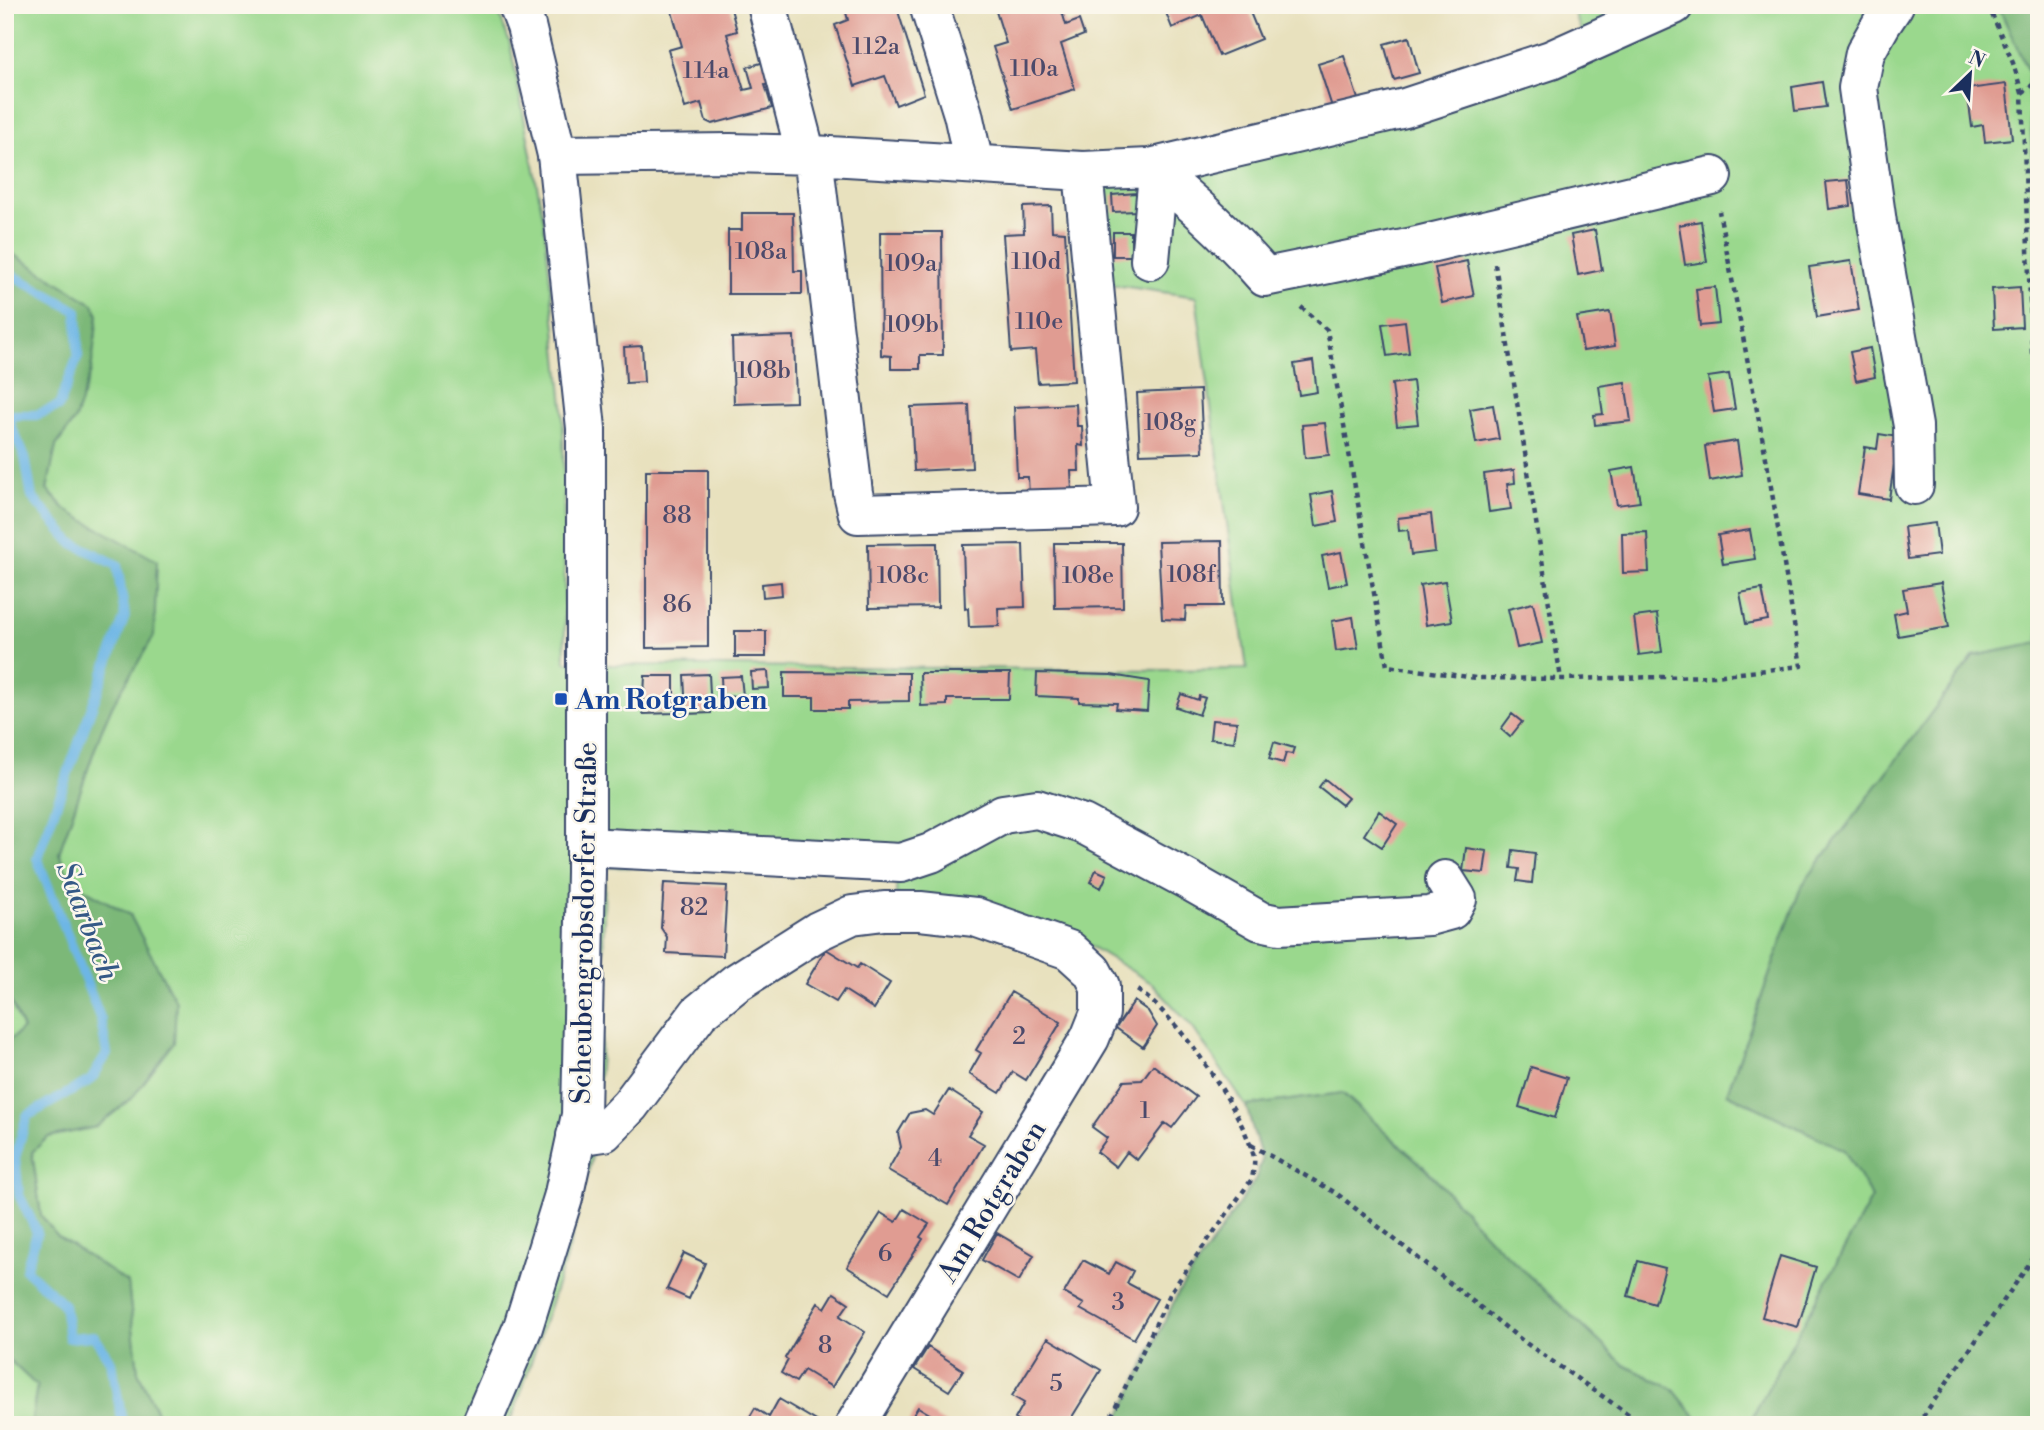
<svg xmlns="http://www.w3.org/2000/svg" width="2044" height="1430" font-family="'Libre Bodoni',serif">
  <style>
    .green { fill: #9ad88d; stroke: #5a8476; stroke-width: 2 }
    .forest { fill: #7bb878; stroke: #4b746b; stroke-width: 2 }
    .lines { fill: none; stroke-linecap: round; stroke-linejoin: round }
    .stream { stroke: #6db6e5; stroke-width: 10 }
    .building { fill: #e09c92 }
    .minor-casing { stroke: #3a4a6c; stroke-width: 42 }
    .major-casing { stroke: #3a4a6c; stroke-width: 42 }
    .path { stroke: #3a4a6c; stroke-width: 4.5; stroke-dasharray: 5 5; stroke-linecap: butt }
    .minor { stroke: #fff; stroke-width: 38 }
    .major { stroke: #fff; stroke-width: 38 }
    .transit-dot { fill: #1a4fb4; stroke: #fbf7ec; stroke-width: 2.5 }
    .labels { text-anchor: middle; stroke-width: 5; stroke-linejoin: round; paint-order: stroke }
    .number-label { font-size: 24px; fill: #4c4a6b }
    .transit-label { font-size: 28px; font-weight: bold; fill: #164399; stroke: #fbf7ec; text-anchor: start }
    .street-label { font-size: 28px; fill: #1b2f5e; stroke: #fbf7ec }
    .water-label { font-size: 30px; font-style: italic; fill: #345886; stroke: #fbf7ec }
  </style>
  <rect width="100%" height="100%" fill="#fbf7ec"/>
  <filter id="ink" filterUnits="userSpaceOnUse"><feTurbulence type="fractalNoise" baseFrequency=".0143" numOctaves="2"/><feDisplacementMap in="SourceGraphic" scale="14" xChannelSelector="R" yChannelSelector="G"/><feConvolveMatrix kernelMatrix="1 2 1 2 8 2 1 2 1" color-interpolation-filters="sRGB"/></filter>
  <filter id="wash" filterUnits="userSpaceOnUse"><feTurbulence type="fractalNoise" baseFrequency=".00686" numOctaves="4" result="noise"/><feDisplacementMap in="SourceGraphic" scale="28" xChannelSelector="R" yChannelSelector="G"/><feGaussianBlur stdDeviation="1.57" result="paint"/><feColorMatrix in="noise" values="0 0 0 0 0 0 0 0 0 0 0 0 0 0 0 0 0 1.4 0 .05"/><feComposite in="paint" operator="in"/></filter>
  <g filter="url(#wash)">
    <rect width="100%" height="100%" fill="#e8e1be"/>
    <!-- green -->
    <path class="green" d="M5,5H496L510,44L544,222L563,405L565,662L612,665L1164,670L1247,669L1196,297L1108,284L1096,183L1584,37L1571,5H1998L2028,72L2039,278V643L1974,656L1801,887L1727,1093L1844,1150L1872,1198L1748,1425H1702L1673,1389L1624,1365L1493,1242L1426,1169L1343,1093L1246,1106L1193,1028L1153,984L1062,929L896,895L897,870L605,867L601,1056L591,1161L569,1249L514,1413L508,1425H163L138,1372L128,1284L56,1235L41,1215L32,1152L48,1137L96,1127L132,1098L131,915L70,881L59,853L101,731L112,706L104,533L66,510L47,489L56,446L75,419L91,371L98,314L33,266L5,249Z
      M5,989L23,1029L5,1044Z
      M5,1356L37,1386L31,1425H5Z"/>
    <!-- forest -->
    <path class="forest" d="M1998,5H2039V278L2028,72Z
      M5,249L93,304L98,314L91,371L75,419L56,446L47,490L66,510L157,561L154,636L112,706L101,731L59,853L70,881L130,915L176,1002L174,1043L132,1098L96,1127L48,1137L32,1152L41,1215L56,1235L128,1283L138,1372L163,1425H31L37,1386L5,1356V1044L23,1029L5,989V641L10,612L5,615Z
      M2039,643V1425H1748L1872,1198L1844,1150L1727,1093L1801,887L1974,656Z
      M1342,1093L1426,1169L1493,1242L1624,1365L1673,1389L1702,1425H1116L1178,1293L1255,1180L1262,1160L1246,1106Z"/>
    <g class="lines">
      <!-- stream -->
      <path class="stream" d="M5,271L77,311L78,356L59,406L36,415H13L10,424L25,457L32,497L71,542L117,565L125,616L37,858L101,1020L107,1054L91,1080L27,1116L15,1158L19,1195L37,1232L26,1270L64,1305L69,1338L94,1336L111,1362L123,1425"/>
    </g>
    <g id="blocks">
      <!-- building -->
      <path class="building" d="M670,5H730L737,31L727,34L744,90L753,88L747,67L768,61L775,83L765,85L772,108L712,124L706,121L701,103L685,108L668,50L682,46Z
        M844,5H896L924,94L896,105L885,76L855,86L835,25L848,20Z
        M994,5H1060L1066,25L1079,20L1084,35L1061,44L1075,89L1013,109L993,47L1006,43Z
        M1163,5H1247L1261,39L1219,56L1202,15L1172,28Z
        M1409,37L1419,73L1394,80L1384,44Z
        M1344,56L1358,99L1332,107L1318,64Z
        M1822,82L1826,107L1795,111L1792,87Z
        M2006,84L2012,139L1985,142L1983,125L1972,127L1967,89Z
        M1848,180L1851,206L1829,209L1826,182Z
        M1136,193L1137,211L1113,212L1112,195Z
        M1051,206L1052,231L1065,232L1074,381L1038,383L1035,350L1011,352L1003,234L1024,233L1023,207Z
        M742,213H793L794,271H802V294H728V230H742Z
        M1701,221L1707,262L1685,265L1679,225Z
        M1595,230L1602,270L1578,275L1571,235Z
        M880,232H942L943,355H920V369H891V356L881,355Z
        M1113,232H1131V256H1113Z
        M1467,261L1474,296L1442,303L1435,268Z
        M1851,261L1859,310L1817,317L1809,267Z
        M1715,287L1719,324L1700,326L1696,289Z
        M2020,287L2022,327L1994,329L1992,289Z
        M1610,312L1615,346L1583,351L1577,317Z
        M1405,321L1409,353L1387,356L1382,324Z
        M794,336L796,402L734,404L732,338Z
        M642,346L644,382L626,383L624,347Z
        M1870,348L1875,377L1856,381L1850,352Z
        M1313,361L1317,392L1299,395L1294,364Z
        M1729,374L1735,409L1714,412L1708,377Z
        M1413,381L1418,424L1397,426L1392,384Z
        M1625,382L1631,421L1595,425L1594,415L1603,414L1599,386Z
        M1200,390L1203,452L1140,454L1137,393Z
        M1076,404L1077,426H1082L1083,446L1078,445L1079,471H1071L1072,492L1029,494L1028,477H1017L1014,407Z
        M969,405L972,468L914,471L911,407Z
        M1493,405L1499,439L1476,443L1470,409Z
        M1325,423L1329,455L1305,458L1302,425Z
        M1879,434L1898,437L1889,499L1858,494L1865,447L1877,449Z
        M1737,441L1742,475L1710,481L1705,446Z
        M1634,467L1640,502L1617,505L1611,471Z
        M646,470H708V647L646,648Z
        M1514,470L1515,483L1507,484L1511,509L1489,512L1484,474Z
        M1332,491L1337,522L1316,526L1311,495Z
        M1431,514L1435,552L1411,555L1408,530L1399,531L1398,518Z
        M1935,523L1939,555L1908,559L1904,527Z
        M1750,530L1755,559L1723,564L1718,535Z
        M1647,532L1649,572L1623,573L1622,533Z
        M1222,541L1223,606H1186L1185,620L1162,619L1158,542Z
        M937,543L938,607L869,608L868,544Z
        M1054,543H1122L1123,607L1055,608Z
        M1023,544L1025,607L998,608L999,626L969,627L968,608L965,609L963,545Z
        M1341,552L1347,583L1328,587L1322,556Z
        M1445,581L1452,621L1426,625L1420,585Z
        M781,582L782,595L763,597L762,584Z
        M1941,583L1949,627L1898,636L1894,614L1907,611L1903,589Z
        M1762,589L1768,620L1746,624L1740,593Z
        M1533,603L1542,643L1517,648L1508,609Z
        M1657,614L1662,652L1639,655L1634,617Z
        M1353,617L1358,648L1336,651L1332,621Z
        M735,631H766V657H735Z
        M768,671L769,688L752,689L751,672Z
        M784,672L909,673V701L848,702V709H814V697H784Z
        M920,673H1010L1009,699H947V705L921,706Z
        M1037,673L1111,675L1149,681L1147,711L1116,709L1117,703L1079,702V698L1036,696Z
        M709,674L711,713L686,714L684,675Z
        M645,676H674V713L643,714Z
        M741,676L743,696L722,697L721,677Z
        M1181,694L1198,700L1199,696L1205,698L1199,715L1176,707Z
        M1512,714L1522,722L1510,737L1501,729Z
        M1212,720L1237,722L1234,742L1210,739Z
        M1274,742L1294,748L1292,754L1286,753L1283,763L1269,759Z
        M1325,779L1348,798L1342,805L1319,787Z
        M1379,811L1397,824L1382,847L1364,835Z
        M1466,848L1487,851L1484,873L1463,871Z
        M1513,850L1535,853L1532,883L1517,881L1519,869L1511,868Z
        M1096,870L1107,875L1101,888L1090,882Z
        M664,883L727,886L723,956L666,953L667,937L661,928Z
        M826,949L857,968L860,964L890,983L874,1009L844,990L836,1002L805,984Z
        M1011,992L1061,1022L1026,1080L1013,1072L1000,1093L969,1074L981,1053L976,1050Z
        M1134,1001L1148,1011L1157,1026L1143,1047L1116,1028Z
        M1153,1065L1196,1097L1172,1128L1165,1123L1137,1160L1127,1152L1116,1167L1097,1152L1107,1138L1092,1127L1124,1081L1142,1080Z
        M1531,1067L1567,1078L1555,1118L1519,1107Z
        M949,1090L983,1112L968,1135L984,1144L948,1205L888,1170L901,1147L898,1133L910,1113L925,1110L933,1115Z
        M904,1209L929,1224L920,1237L923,1239L889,1293L847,1267L881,1213L896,1222Z
        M997,1233L1034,1255L1019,1281L982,1260Z
        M684,1253L705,1263L689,1299L667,1289Z
        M1780,1256L1816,1267L1798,1327L1762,1317Z
        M1083,1260L1109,1274L1116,1262L1133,1271L1127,1283L1157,1299L1134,1339L1080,1309L1084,1304L1064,1293Z
        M1638,1261L1665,1268L1655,1304L1628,1296Z
        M834,1293L849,1303L840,1316L865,1332L832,1387L804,1370L796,1382L781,1373L788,1360L785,1358L818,1303L825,1308Z
        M1048,1338L1101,1370L1067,1425H1025L1015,1419L1024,1403L1012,1396Z
        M928,1347L963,1370L949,1391L914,1369Z
        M779,1399L818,1422L817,1425H745L755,1408L769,1417Z
        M918,1407L948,1425H907Z"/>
    </g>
  </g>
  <g filter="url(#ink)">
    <use href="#blocks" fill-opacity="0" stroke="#3a4a6c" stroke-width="2"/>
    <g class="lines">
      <!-- minor casing -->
      <g class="minor-casing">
        <path id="minor" d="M767,5L806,155
          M929,5L963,114L974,164
          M1894,5L1882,23L1865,53L1858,88L1877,223L1913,426L1914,485
          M557,155L730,153L813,155L1083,171L1150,168L1405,108L1551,60L1674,5
          M813,155L853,493L858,514L1115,507L1083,171
          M1150,168C1193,202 1229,235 1265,277L1413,247L1712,176
          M1150,260L1158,174
          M586,847L901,863L931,853L1003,814L1037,809L1083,824L1188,880L1260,921L1279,925L1429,916L1451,910L1457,899L1445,880
          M576,1136L604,1132L630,1105L699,1013L736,983L818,931L852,915L884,911H920L975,917L1069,950L1092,971L1100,986V1013L1090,1038L855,1425"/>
      </g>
      <!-- major casing -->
      <g class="major-casing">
        <path id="major" d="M481,1425L523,1327L563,1198L581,1115L586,872V428L557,155L526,26L518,5"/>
      </g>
      <!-- path -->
      <path class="path" d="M1988,5L2013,63L2022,93L2032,353L2039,366
        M2022,93L2039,80
        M1495,264L1561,679
        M1301,307L1327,330L1387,666L1476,678L1561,679L1715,676L1801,666L1767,463L1719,211
        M1251,1145L1336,1193L1523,1341L1644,1425
        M1107,1425L1172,1290L1252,1179C1253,1172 1255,1164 1254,1157C1243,1112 1176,1012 1135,989
        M1917,1425L2039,1250"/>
      <!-- minor -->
      <use href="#minor" class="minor"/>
      <!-- major -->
      <use href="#major" class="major"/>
    </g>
  </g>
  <!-- markers -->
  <rect class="transit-dot" x="554" y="692" width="14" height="14" rx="3.5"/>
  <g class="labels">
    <!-- number labels -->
    <g class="number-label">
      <text x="876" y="54">112a</text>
      <text x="1034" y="76">110a</text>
      <text x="706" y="78">114a</text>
      <text x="761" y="259">108a</text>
      <text x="1036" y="269">110d</text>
      <text x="911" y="271">109a</text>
      <text x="1039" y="329">110e</text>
      <text x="912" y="332">109b</text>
      <text x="764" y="378">108b</text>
      <text x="1170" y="430">108g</text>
      <text x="677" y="523">88</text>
      <text x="1191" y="582">108f</text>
      <text x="903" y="583">108c</text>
      <text x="1088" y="583">108e</text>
      <text x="677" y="612">86</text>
      <text x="694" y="915">82</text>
      <text x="1019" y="1044">2</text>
      <text x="1145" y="1118">1</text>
      <text x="935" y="1166">4</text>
      <text x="885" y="1261">6</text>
      <text x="1118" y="1310">3</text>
      <text x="825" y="1353">8</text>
      <text x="1056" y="1391">5</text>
    </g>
    <!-- transit labels -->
    <g class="transit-label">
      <text x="575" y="709">Am Rotgraben</text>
    </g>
    <!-- street labels -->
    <g class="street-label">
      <text transform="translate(583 923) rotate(-89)" y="10">Scheubengrobsdorfer Straße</text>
      <text transform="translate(991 1201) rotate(-59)" y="10">Am Rotgraben</text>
    </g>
    <!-- water labels -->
    <g class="water-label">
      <text transform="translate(88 921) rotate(69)" y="10">Saarbach</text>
    </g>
  </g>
  <!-- margin -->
  <rect width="2044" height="1430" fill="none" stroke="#fbf7ec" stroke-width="28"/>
  <!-- north arrow -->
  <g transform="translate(1970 74) rotate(25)" stroke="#fbf7ec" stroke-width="5" paint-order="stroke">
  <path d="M0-5L12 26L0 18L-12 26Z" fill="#1b2f5e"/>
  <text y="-10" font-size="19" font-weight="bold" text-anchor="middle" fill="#1b2f5e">N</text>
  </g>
</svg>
